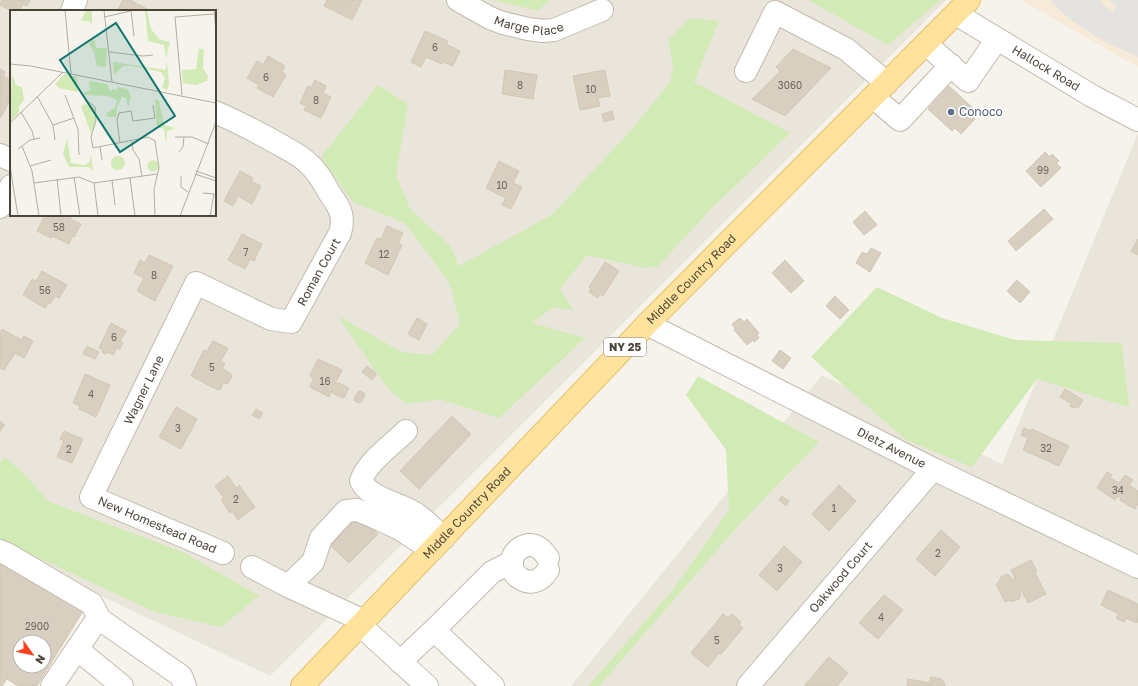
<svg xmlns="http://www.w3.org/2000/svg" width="1138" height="686" font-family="'Golos Text',sans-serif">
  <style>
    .residential { fill: #eae5da; fill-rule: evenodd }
    .commercial { fill: #f7ead8 }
    .green { fill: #d2eab5 }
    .parking { fill: #e5e3e0 }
    .building { fill: #d8cfc1; stroke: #d3c7b4; fill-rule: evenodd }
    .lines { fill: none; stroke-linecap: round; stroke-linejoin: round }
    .minor-casing { stroke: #c2bbae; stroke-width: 24 }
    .major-casing { stroke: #e6c16a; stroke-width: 24 }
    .minor { stroke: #fff; stroke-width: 22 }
    .major { stroke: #ffe39c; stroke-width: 22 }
    .service-dot { fill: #5c6f8a; stroke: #fff; stroke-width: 1.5 }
    .labels { text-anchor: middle; stroke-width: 3.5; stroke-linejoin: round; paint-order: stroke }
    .number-label { font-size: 10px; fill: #6e675b }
    .shield { fill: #fff; stroke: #817c74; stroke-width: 1 }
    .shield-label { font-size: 11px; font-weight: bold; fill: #4b4439 }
    .street-label { font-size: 12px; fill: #4b4439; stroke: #fff }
    .service-label { font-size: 12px; fill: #4e5e75; stroke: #fff; text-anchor: start }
    .inset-road { fill: none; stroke: #b2ada4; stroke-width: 1 }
    .view { fill: #0f766e; fill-opacity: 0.15; stroke: #0f766e; stroke-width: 2 }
    .inset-edge { fill: none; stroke: #4b4439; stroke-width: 2 }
  </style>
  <rect width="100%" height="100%" fill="#f6f3ec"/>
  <!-- residential -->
  <path class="residential" d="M0,0H946L270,676L0,548ZM11,11H215V215H11Z
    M1138,133V686H571L822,375L1002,464Z"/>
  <!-- commercial -->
  <path class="commercial" d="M1021,0H1138V67Z"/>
  <!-- green -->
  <path class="green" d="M494,0H549L538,11Z
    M808,0H940L888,45Z
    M691,18L719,21L694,82L790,133L713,207L658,266L646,268L587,255L560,289L573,310L553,307L532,323L585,338L499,418L439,399L407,404L388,389L338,316L402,352L432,355L460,324L449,282L405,223L353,202L321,157L378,85L408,104L396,175L410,209L450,246L459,266L553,214L634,127L670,82L673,66L668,39Z
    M877,287L942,318L1015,340L1122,343L1129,407L1037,379L972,467L906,440L811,357Z
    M698,376L819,442L737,527L599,686H588L672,591L729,510L726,450L686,395Z
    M5,457L21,471L50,502L185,553L259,596L221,627L155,612L0,540V462Z"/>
  <!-- parking -->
  <path class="parking" d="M1053,0H1101L1102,3L1113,12L1117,6L1109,0H1138V57L1103,41L1071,20L1051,2Z"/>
  <!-- building -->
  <path class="building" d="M2,0H30L27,6L23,4L19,11H12L0,5Z
    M123,0H130L151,11H117Z
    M327,0H362L352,20L324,6Z
    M425,31L448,41L446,44L460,51L453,66L443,62L442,64L426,57L421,67L411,62Z
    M793,49L831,68L785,116L752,99L780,71L776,67Z
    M268,56L285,66L282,72L286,75L273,97L257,88L259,85L247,78L257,61L263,65Z
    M0,69L5,72L3,76L11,80V89L9,93L11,94V98L1,117H0Z
    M505,70L537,75L533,99L502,94Z
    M605,70L610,96L598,98L600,106L580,110L573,76Z
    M315,80L326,86L323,93L331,97L321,118L304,110L306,106L300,103L308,86L311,87Z
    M949,86L974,109L969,114L975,119L961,134L955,128L952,131L928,109Z
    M612,111L614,119L604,122L602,114Z
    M1045,152L1050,157L1052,154L1059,161L1056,163L1061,168L1041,187L1026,171Z
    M499,161L519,171L513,183L522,187L511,209L502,205L506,198L486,188Z
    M240,171L253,178L251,181L261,186L252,204L238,196L233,206L224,201Z
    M1044,209L1053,219L1016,251L1008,241Z
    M865,211L877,225L864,235L853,222Z
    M45,215H71L70,219L81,224L74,237L72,236L69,244L52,236L51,238L37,231Z
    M387,226L403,233L398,243L402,245L388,275L365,263L377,238L381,239Z
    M242,234L262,244L254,261L250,259L245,269L228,260Z
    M1138,239V255L1131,251Z
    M871,248L881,253L870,272L856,263L862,252L867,254Z
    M149,255L173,266L155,301L137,291L144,278L134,273L140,260L145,263Z
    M785,260L804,281L791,293L772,273Z
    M605,262L619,271L603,296L600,294L598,298L589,292L591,288L589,287Z
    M42,271L67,285L59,298L55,296L50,304L48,303L45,308L23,295L32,279L36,281Z
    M1017,280L1030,292L1020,303L1007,291Z
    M835,296L849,310L840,319L826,306Z
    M417,318L427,324L419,340L408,334Z
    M740,318L744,322L747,319L759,333L757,335L759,338L754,342L753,340L747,345L734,330L735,328L732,324Z
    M111,323L126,331L120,342L123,343L120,349L117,348L113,355L107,352L106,354L102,352L103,350L99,348Z
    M2,329L22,340L24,336L33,341L24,358L15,353L4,370L0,368V332Z
    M213,341L228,348L221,361L225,363L222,369L230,373L232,376L229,382L226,384L223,382L221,389L218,390L191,376L204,350L207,351Z
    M87,346L99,352L95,359L83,354Z
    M780,350L791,358L783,369L772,361Z
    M318,359L342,370L335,384L339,383L349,388L344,398L334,394L332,391L329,397L310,387L314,378L310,376Z
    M367,366L377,374L372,380L362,372Z
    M85,374L110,385L96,417L79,409L80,406L73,403Z
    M1065,389L1083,400L1078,408L1075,406L1074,408L1070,406L1072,404L1060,397Z
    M360,391L364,393L365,395L361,402L358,403L355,401L354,398L358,392Z
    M176,407L197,419L181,449L159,437Z
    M256,409L263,413L259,419L252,415Z
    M452,416L471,434L419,489L400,471Z
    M0,421L5,425L0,431Z
    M1024,428L1031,431L1032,429L1069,446L1059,466L1023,450L1028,438L1021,435Z
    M64,431L83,439L72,463L57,457L64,441L60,439Z
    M1107,472L1112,475L1110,478L1119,483L1125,475L1133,480L1129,485L1138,491V503L1135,509L1120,500L1121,498L1118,496L1115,500L1097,488Z
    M228,476L236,488L239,485L255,507L238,520L232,511L230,513L221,500L224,498L215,486Z
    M839,485L856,501L829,531L812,514Z
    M782,496L789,501L786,506L779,500Z
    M359,515L378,534L349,563L330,545Z
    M941,530L960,547L935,576L916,559Z
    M784,546L802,562L777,591L759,575Z
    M0,559L83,611L37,686H18L7,679L2,686H0ZM20,642H44V666H20Z
    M1031,560L1037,572L1035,573L1046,594L1028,603L1021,590L1019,591L1021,595L1019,599L1012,602L1009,600L1005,602L996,584L999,582L1001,577L1007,574L1010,576L1012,580L1015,578L1011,570Z
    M1108,590L1138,604V620L1137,623L1126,618L1124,622L1116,618L1119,614L1101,605Z
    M884,595L903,610L878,639L859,623Z
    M723,614L728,618L732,614L741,622L739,625L743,628L721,654L719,653L708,667L691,653Z
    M829,657L848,673L837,686H804Z
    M931,677L942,679V681L944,682L945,686H907L908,679L929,683Z"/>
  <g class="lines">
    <!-- minor casing -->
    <g class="minor-casing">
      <g id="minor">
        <path id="s1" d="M458,0L490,18L503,23L528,29L543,31L554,30L602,10"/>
        <path d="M72,11L76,0"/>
        <path id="s2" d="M956,14L1092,96L1138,120"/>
        <path d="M926,44L968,81L997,39"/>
        <path d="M746,71L775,12L846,49L887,83"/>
        <path d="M873,97L900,120L951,65"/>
        <path id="s3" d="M215,112C236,121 255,131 275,142C287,149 299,154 309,164C318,172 324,183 330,194C340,208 345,216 340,233L291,322L271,319L196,283L91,497L223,553"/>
        <path d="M0,155L11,160"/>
        <path d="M0,207L11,186"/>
        <path id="s4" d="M647,324L933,469L1138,567"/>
        <path d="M406,431C393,444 366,463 361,481C370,499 397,502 413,512C424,518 434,530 444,538"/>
        <path d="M0,551L7,554L92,604L99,618"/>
        <path d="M252,567L288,586L364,621"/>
        <path d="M548,570C533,596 501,573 515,553C518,549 523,546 528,545C538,544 543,551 548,558"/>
        <path d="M288,586L313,562L321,538L346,511L357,510L370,515L400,529L432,550"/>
        <path d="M360,625L427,686"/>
        <path d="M77,649L122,686"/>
        <path d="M400,662L434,630"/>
        <path d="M52,686L98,618L181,676L185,686"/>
        <path d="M493,686L434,630L492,572L512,562"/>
        <path id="s5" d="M748,686L933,469"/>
      </g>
    </g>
    <!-- major casing -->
    <g class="major-casing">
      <g id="major">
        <path id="s6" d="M302,686L647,324L969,0"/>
      </g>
    </g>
    <!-- minor -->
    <use href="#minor" class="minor"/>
    <!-- major -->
    <use href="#major" class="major"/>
  </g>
  <!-- markers -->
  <circle class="service-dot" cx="951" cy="112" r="4"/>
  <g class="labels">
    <!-- number labels -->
    <g class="number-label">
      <text x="435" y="51">6</text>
      <text x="266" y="81">6</text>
      <text x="520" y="89">8</text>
      <text x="790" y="89">3060</text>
      <text x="591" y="93">10</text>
      <text x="316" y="104">8</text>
      <text x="1043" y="174">99</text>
      <text x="502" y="189">10</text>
      <text x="59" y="231">58</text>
      <text x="246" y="256">7</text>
      <text x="384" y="258">12</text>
      <text x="154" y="279">8</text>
      <text x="45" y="294">56</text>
      <text x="114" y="341">6</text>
      <text x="212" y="371">5</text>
      <text x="325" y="385">16</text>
      <text x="91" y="398">4</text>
      <text x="178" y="432">3</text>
      <text x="1046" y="452">32</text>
      <text x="69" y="453">2</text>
      <text x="1118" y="494">34</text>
      <text x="236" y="503">2</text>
      <text x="834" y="512">1</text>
      <text x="938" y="557">2</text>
      <text x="780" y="572">3</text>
      <text x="881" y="621">4</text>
      <text x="37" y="630">2900</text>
      <text x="717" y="644">5</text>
    </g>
    <!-- shield labels -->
    <rect class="shield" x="604" y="338" width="42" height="18" rx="3"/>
    <g class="shield-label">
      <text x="625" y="351">NY 25</text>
    </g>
    <!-- street labels -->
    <g class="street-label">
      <text dy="4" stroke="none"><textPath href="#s1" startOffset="77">Marge Place</textPath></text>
      <text dy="4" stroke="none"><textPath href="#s2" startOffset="105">Hallock Road</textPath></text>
      <text transform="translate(319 272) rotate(-61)" y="4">Roman Court</text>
      <text dy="4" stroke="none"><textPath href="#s6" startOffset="563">Middle Country Road</textPath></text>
      <text transform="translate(144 390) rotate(-64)" y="4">Wagner Lane</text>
      <text dy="4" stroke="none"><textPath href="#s4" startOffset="274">Dietz Avenue</textPath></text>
      <text dy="4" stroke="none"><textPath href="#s6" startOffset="239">Middle Country Road</textPath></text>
      <text dy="4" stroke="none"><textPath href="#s3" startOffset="702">New Homestead Road</textPath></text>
      <text dy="4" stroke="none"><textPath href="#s5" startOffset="143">Oakwood Court</textPath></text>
    </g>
    <!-- service labels -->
    <g class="service-label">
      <text x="959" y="116">Conoco</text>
    </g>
  </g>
  <!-- overview -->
  <g transform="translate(10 10)">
    <rect width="206" height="206" fill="#f6f3ec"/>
    <path d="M76,0H82V16L79,11H71ZM135,0H137L141,19L149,29L160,32L156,49L154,35L138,31ZM84,29L86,38H97L96,57L87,56L84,42L79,33ZM189,38L194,40L193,58L198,66L197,71L186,75L173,73L172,60L186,59ZM103,52L155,60L157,52L159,74L157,80L152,78L155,68L151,62L122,56H113L104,65ZM2,64L6,75L12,77L14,90L9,96V102L0,112ZM55,64L67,67L68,82L49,78L45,74ZM79,71L97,74L100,81L105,79L108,81L107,77L118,79L121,87L118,98L116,88L112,87L107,97L106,107H97V103L105,98L107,90L98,86L75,85L74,82L80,81ZM145,89L149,91L154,115L166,118L157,121L156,134L154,119L147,117ZM75,94L83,97L85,105L86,112L81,123L71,96ZM57,128L61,153L74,155L79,153L81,145L83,161L78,157H59L53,144ZM101 153a7 7 0 1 1 14 0a7 7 0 1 1-14 0ZM137.5 156a5.5 5.5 0 1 1 11 0a5.5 5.5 0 1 1-11 0Z" fill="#d2eab5"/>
    <path class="inset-road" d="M55,0L61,64M94,0L102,72M121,0L124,26M204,0L206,22M94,7L121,1M99,42L133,46L143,45M0,54L21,56L206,93M55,85L68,119L69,145M172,85L165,7L204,4M27,86L43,115L45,130M79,92L85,97L86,110L81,127L83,138L138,127L145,131L149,158L144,179L145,205M11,102L22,121L24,129M0,113L53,62M43,115L64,108M165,127H182L199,134M122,131L123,140L129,149L132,166M110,133L107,110L109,103L121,101L123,111L145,108L143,95M12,136L22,161L29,206M90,137L92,150M8,139L20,130L30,128M169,142L173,137L174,127M0,156L8,206M20,156L41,150M186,161L206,168M185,164L206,171M171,166V177L178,182M64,167L70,206M120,168L125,206M47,169L51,206M102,170L105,195M24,173L69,167L84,173L147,164M84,173L88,206M193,183L204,184L200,206M170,206L206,112"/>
    <path class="view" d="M106,13L165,106L110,142L50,50Z"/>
    <rect width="206" height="206" class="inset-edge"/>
  </g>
  <!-- north arrow -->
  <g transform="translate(32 654) rotate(123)"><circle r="19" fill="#ffffff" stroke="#b7b4b0"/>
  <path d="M0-3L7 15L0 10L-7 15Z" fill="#fc3f1d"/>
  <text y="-6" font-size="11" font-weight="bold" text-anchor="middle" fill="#4b4439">N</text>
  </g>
</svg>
